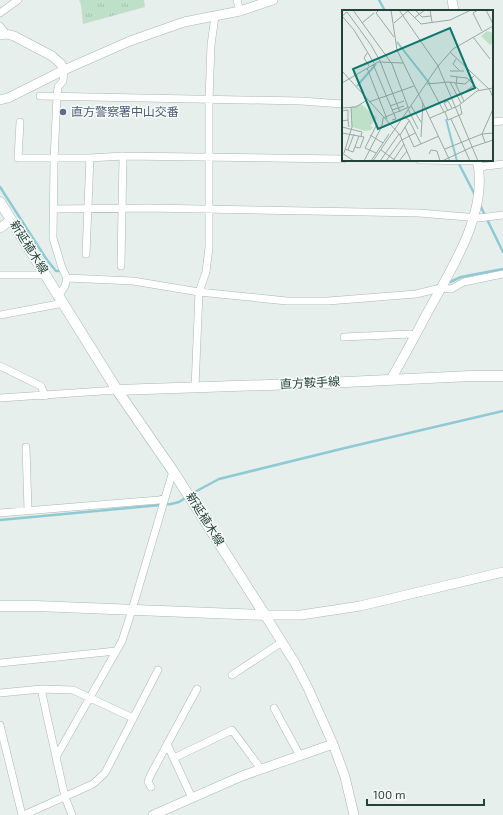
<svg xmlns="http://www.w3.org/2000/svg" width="503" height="815" font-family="'Exo 2','Noto Sans JP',sans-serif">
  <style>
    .grass { fill: url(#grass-tufts) }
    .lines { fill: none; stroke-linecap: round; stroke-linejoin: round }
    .stream { stroke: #8ec9d4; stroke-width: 2.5 }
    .minor-casing { stroke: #a8b8b2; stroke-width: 8 }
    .tertiary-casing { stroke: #a8b8b2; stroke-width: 10 }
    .secondary-casing { stroke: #a4bbb3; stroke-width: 11 }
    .minor { stroke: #fff; stroke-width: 7 }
    .tertiary { stroke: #fff; stroke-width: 9 }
    .secondary { stroke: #fff; stroke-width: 10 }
    .service-dot { fill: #5c6f8a; stroke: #f7fbf9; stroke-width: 1.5 }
    .labels { text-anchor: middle; stroke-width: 3; stroke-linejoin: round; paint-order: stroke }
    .service-label { font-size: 12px; fill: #4e5e75; stroke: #f7fbf9; text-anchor: start }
    .street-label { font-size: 12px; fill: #24423a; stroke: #f7fbf9 }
    .inset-river { fill: none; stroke: #8ec9d4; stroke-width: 2 }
    .inset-road { fill: none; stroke: #98aaa4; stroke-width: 1 }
    .view { fill: #0f766e; fill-opacity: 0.15; stroke: #0f766e; stroke-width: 2 }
    .inset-edge { fill: none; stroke: #24423a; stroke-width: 2 }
  </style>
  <defs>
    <pattern id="grass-tufts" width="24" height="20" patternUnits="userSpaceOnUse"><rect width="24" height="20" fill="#bfe0c8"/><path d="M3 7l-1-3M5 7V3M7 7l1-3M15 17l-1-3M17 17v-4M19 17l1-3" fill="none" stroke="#a4c1ad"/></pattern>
  </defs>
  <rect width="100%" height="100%" fill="#e6efeb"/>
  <!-- grass -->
  <path class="grass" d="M79,0H144L145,7L83,24L81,5Z"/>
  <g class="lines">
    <!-- stream -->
    <path class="stream" d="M379,0L385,11
      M458,162L475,195
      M0,187L47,260L56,271H59
      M480,205L503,252
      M450,282L461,277L503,269
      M191,494L219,479L345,448L503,411
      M0,520L171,504L179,502L187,497"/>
    <!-- minor casing -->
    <g class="minor-casing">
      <path id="minor" d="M237,0L240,11
        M0,13L18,0
        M0,26L6,34
        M40,96L301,101L343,104
        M20,122L18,158H90L123,156L343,159
        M492,122L503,121
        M420,160L477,161
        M479,167L503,164
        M53,209L147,208L419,213L479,218L503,215
        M86,254L90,158
        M121,266L123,156
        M0,275H46
        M67,278L133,281L199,292L287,301H328L416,294L441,288L451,289L464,282L503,274
        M59,295L65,286L67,278L62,268L53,238L54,160L57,96L58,87L63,81L64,70
        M0,315L64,303
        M344,337L410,334L415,336
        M0,366L41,386L45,396
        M195,388L199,292L206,272L209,247V100L211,45L215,16
        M0,398L117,390
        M26,447L28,510
        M0,513L159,500L165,498
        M0,663L116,651
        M232,675L282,642
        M41,689L56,757
        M0,693L41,689L73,690L133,718
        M274,708L300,756
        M0,725L22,815
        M167,744L192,798
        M174,758L232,730L261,769
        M151,787L148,782L150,776L197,689
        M24,815L93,784L105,773L158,670
        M72,815L65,797L56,757L122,641L132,610L173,471"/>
    </g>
    <!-- tertiary casing -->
    <g class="tertiary-casing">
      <path id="tertiary" d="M452,0L454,11
        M0,35L6,34L14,36L52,56L61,64L64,70
        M0,100L8,98L64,70L130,41L184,22L240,11L273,0
        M0,228L11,220
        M391,379C405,355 418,330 431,306C454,265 489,209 477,160
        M265,615H301L360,606L503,572
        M265,615L295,663L308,688L333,744L345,777L354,815
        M153,815L242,776L333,744"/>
    </g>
    <!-- secondary casing -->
    <g class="secondary-casing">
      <path id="secondary" d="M0,202L117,390L173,471L265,615
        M117,390L326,383L470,376H503
        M0,606H36L265,615"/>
    </g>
    <!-- minor -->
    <use href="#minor" class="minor"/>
    <!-- tertiary -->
    <use href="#tertiary" class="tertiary"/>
    <!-- secondary -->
    <use href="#secondary" class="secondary"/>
  </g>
  <!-- markers -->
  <circle class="service-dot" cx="63" cy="112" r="4"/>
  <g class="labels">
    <!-- service labels -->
    <g class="service-label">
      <text x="71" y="116">直方警察署中山交番</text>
    </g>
    <!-- street labels -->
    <g class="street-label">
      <text transform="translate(29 247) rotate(58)" y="4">新延植木線</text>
      <text transform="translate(310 383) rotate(-3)" y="4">直方鞍手線</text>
      <text transform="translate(205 519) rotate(58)" y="4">新延植木線</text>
    </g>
  </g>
  <!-- overview -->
  <g transform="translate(342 10)">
    <rect width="151" height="151" fill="#e6efeb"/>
    <path d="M19,94L35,108L28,116L31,117L29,120L23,121L10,117L9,97Z" fill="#bfe0c8"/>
    <path d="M145,21L151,23V33L148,35L139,26Z" fill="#bfe0c8"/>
    <path class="inset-river" d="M55,32L88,74M15,76L34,54M104,109L115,151"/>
    <path class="inset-road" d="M11,0L50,54L66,97M37,0L34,3L52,27M49,0L55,40L77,85M57,0L96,56M73,0L80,7L89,6M88,0L90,12M136,0L131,3L140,21M144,0L151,14M66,1L79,14L108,10L129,0M0,6L5,2L29,35L38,51L58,102M0,6L12,20L32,53M72,8L83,0M20,13L32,3M52,13L67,0M131,27L148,49M108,42L148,80L151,88M25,43L22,48L27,56M114,49L111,54L117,60M31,54L54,109L50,110M96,56L111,39L151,16M96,56L136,151M25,58L45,109M0,61L58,125L69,151M108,61H122M108,66L125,68L137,80M115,67L114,75L122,91M108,72L119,93M0,73L36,52L61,53M85,74L106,72L123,74L132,66M87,74L102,102M77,85L108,151M119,85L132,75M27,92L72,76M48,96L62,91M69,96L79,112M0,98L14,97L25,90M66,99L76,119M50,100L62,96M0,101L6,100V110M106,101L102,93L106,91L110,98M103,102L106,110L120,104L118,95M62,107L67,110L79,134M88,108L116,96L135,81L151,78M109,109L128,151M0,111L6,110L7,117M0,117L20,122L19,126M63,117L72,137L97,126M0,123L22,127L18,138L13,137M28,125L41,133M58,125L67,111M79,127L81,93M60,130L73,123M143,132L140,124L151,123M130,137L151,130M3,139L11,142L17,126M103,139L140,124L151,99M6,140L12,124M39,140L54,151M0,143L12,151M2,143L10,117L9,97M34,143L23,138L34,116L38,119M87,144L89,140L95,141L98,151M22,151L40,116L41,108L67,97M29,151L47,124M31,151L96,56M38,151L57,124M44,151L60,129M51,151L62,134M57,151L65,141M100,151L130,137"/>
    <path class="view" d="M108,18L133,78L36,119L11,59Z"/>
    <rect width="151" height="151" class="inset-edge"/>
  </g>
  <!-- scale -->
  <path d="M367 799v6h117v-6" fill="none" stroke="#24423a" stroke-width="2"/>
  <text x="373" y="799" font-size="12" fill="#24423a" stroke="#f7fbf9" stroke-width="3" paint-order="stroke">100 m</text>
</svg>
